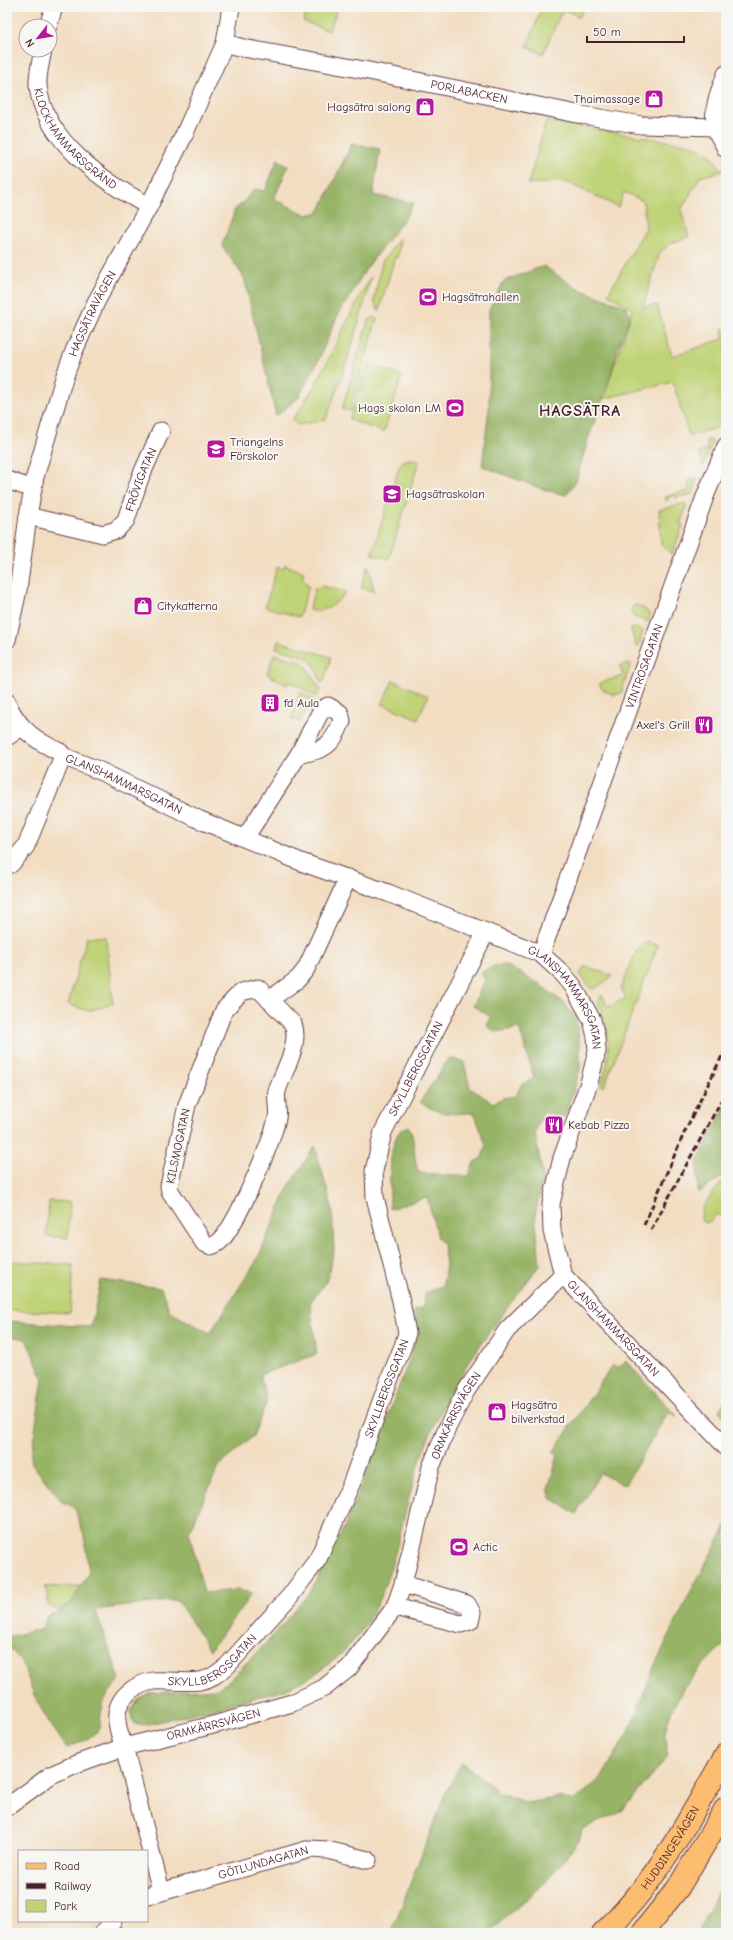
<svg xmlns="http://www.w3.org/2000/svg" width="733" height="1940" font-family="'Comic Neue',sans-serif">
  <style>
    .green { fill: #bfd275; stroke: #847850 }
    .forest { fill: #97b466; stroke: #706a48 }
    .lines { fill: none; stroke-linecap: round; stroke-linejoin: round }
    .minor-casing { stroke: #633c42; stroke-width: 19 }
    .major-casing { stroke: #633c42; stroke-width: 24 }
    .minor { stroke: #fff; stroke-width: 17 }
    .major { stroke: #fcbd6f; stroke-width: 22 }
    .rail { stroke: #4a1f2b; stroke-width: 3; stroke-dasharray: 6 3; stroke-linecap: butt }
    .labels { text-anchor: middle; stroke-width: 4; stroke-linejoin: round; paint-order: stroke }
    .street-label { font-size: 12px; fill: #4a1f2b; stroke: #f6f6f2 }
    .poi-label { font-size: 12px; fill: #4a1f2b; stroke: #f6f6f2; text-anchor: start }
    .district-label { font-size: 16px; font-weight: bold; letter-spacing: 1px; fill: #4a1f2b; stroke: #f6f6f2 }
  </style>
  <rect width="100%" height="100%" fill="#f6f6f2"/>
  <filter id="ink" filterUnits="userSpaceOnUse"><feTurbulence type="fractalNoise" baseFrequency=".025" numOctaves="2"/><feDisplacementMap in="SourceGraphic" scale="8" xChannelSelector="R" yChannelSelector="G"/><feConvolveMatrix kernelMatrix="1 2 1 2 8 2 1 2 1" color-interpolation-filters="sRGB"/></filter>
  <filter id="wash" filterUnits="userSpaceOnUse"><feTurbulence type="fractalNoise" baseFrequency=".012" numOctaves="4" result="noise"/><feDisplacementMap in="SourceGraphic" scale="16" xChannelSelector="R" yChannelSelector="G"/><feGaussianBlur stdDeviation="0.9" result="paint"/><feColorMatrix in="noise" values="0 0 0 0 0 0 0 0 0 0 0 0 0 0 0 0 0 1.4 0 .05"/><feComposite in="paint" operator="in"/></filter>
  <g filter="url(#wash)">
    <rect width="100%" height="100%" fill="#f2ddc1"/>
    <!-- green -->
    <path class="green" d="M309,7H338L329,31L303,21Z
      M542,7H584L579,17L566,10L560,15L543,54L527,47Z
      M546,121L692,145L710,154L723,171L700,177L681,210L689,237L671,243L660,252L643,307L657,305L672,356L723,339L722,328L726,329V407L716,428L689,436L673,382L603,399L633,309L608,294L646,228L643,201L624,192L618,207L566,182L528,184Z
      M400,238L398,258L395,257L379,311L374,301L382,262Z
      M371,277C359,325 344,373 326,419L298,425L292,420C325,377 343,323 371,277Z
      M373,317L377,319L350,411L342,409L368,321Z
      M368,364L402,376L384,432L349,420Z
      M707,439L713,442L703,466L699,453L707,451Z
      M410,459L419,461L389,559L372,554L399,467L403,461Z
      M696,478L697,479L693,494L676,498L675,495L668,497L669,499L666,501L665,497L689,490L688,481Z
      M681,504L687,505L680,524L683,525L672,555L661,544L659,510Z
      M285,565L304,572L302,578L309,586L299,617L265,607L277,567L283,569Z
      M368,565L374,591L361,588Z
      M322,586L346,592C337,604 324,614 309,610L315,588Z
      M634,605C641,607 647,608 650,616L647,622L633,616L631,609Z
      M634,628L643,631L639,646L636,647L631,629Z
      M278,641L331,657L324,681L322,683C318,678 318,671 314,665C305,652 289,654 276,648Z
      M274,654L301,662L306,666L321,690L316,697L288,680L287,685L267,674Z
      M631,663L621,693L614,695L602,689L599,683L623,676L620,666Z
      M393,680L428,696L418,719L382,704Z
      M300,692L314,700L300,721L291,720Z
      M87,937H106L113,1004L88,1011L68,1004Z
      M645,942L658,945L604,1087L601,1086C612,1053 611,1033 597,1000L602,995L608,1007L626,998L621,988L637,950Z
      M585,966L613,976L594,989L590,988L580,974Z
      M726,1176V1218L716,1214L711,1221L704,1223L701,1220L702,1208Z
      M49,1201L70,1202L68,1238L46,1236Z
      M7,1261L73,1265L70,1313L7,1310Z
      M83,1586L73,1602L57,1610L49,1606L47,1602L49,1595L44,1587Z"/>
    <!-- forest -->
    <path class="forest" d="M352,143L380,149L373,195L414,203L404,219L366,269L337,317L318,361L298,398L276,416L244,277L222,246L235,209L242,204L254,189L265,191L278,159L288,166L274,199L307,215L319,212Z
      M544,266L576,288L627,307L630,316L618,347L607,388L588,439L576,481L566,495L545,490L482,466L489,408V310L504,281Z
      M505,965L538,983L564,1003L576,1018L580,1045V1069L565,1117L543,1112L535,1132L543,1178L535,1215L540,1265C496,1322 451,1379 425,1447C389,1541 400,1637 292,1686C277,1693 260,1696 244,1700C221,1707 197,1713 173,1718C162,1721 150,1725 138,1725L132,1722L131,1711L138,1700L150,1693L217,1689L226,1683L272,1637L310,1592L346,1524L412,1353L415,1337L414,1311L424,1307L425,1293L443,1286L446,1264L443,1244L438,1238L427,1197L390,1209C390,1189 387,1147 400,1131C402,1129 406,1127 408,1126C417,1140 412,1157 419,1173L469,1176L474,1162L482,1158L486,1145L474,1112C452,1115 439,1115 420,1102L449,1058L464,1062L470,1088L493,1103L503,1098L516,1096L521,1085L534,1078L519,1028L496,1032L487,1026L491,1017L473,1006L485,980L480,973L494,966Z
      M726,1105V1174L698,1193L697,1162Z
      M315,1146L332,1207L334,1250L327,1280L310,1303L317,1354L260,1375L267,1401L253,1436L219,1466L189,1532L204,1593L238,1590L252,1593L210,1650L177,1600L95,1610L120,1679C105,1697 100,1705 100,1729L86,1740L67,1748C57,1733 46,1719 38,1703C28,1685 26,1659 7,1647V1637L42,1629L47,1616L58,1612L71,1604L89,1572L84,1535L74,1506L62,1502L32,1464L31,1457L43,1378L26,1339L7,1336V1321L91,1327L101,1280L161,1288L170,1312L210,1333L257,1260L289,1186Z
      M626,1361L677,1416L668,1412L625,1485L600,1473L576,1514L551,1498L548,1489L558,1455L553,1452L612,1366L620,1367Z
      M726,1399V1418L719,1411Z
      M726,1526V1643C700,1665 673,1696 665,1731C664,1738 667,1748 668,1756L623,1810L582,1829L579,1841L545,1883L488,1933H391L445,1794L462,1762L498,1792L527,1803L559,1797L573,1802L600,1779L629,1732L653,1669L691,1591Z
      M726,1877V1933H697Z"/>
  </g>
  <g filter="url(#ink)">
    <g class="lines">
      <!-- minor casing -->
      <g class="minor-casing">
        <g id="minor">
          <path d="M48,26L54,7"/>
          <path id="s1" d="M225,43L243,48L364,70L582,115L641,125L715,127"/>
          <path id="s2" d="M43,50C41,61 37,75 38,86C44,141 105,183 149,206"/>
          <path d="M726,74C720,90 712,108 715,126C716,133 723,142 726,149"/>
          <path d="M7,480L33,489"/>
          <path id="s3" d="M28,516L103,534L116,530L126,520L140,478L161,431"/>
          <path id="s4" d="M7,640L18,590L28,516L35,477L64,378L74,351L96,302L149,206L184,135L225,43L231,7"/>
          <path id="s5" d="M7,702C17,728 36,741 60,752L63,756L100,771L198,819L301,862L388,893L541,954L563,974L573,986L592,1020L596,1037L597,1051L589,1083L562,1158L551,1204L552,1231L563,1275L726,1447"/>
          <path d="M7,737L21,727"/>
          <path d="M245,838L299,754L322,709L328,706L340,713L342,721C332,746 324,751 299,754"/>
          <path d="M11,864L26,846L63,756"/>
          <path id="s6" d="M541,954L706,494L726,446"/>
          <path d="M258,988L293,1024C301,1045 283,1071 277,1091C275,1099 279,1109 277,1118C272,1142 236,1227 219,1242C217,1244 213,1245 211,1246L204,1243L170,1191L169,1186L187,1105L224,1010L241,992Z"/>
          <path d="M269,1000L298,979L306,969L348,878"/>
          <path d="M395,1607L461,1624L470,1621L472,1613L467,1604L403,1584"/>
          <path id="s7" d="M7,1807L51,1775L76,1764L124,1747L217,1724L292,1703L324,1688L349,1668L395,1607L403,1584L431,1467L448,1426L466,1391L507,1330L563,1275"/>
          <path id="s8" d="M161,1891L124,1747C115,1724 111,1704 133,1689C139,1685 147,1682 153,1681C169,1680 185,1683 200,1681C211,1679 218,1673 227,1666L290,1596L318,1559L352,1482L386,1388L403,1346L407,1333L401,1301L375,1197L374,1171L383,1132L486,932"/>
          <path id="s9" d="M147,1896L310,1849L327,1850L368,1860"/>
          <path d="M103,1933L113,1921"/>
        </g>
      </g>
      <!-- major casing -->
      <g class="major-casing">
        <g id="major">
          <path id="s10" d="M603,1933C656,1884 690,1817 726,1755"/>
          <path d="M642,1933L678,1888L726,1808"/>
        </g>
      </g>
      <!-- minor -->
      <use href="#minor" class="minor"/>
      <!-- major -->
      <use href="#major" class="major"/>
      <!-- rail -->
      <path class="rail" d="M644,1225L685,1131L726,1048
        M651,1230L726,1092"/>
    </g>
  </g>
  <!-- icons -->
  <defs>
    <g id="shop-square" transform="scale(1)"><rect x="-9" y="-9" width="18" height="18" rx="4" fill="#b5179e" stroke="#f6f6f2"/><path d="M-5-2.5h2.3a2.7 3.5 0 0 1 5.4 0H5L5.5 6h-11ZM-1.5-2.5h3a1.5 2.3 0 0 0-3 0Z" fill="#fff"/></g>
    <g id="stadium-square" transform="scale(1)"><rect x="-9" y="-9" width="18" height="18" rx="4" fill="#b5179e" stroke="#f6f6f2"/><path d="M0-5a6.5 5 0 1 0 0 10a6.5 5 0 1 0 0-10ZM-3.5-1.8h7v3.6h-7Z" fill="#fff"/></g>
    <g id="school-square" transform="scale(1)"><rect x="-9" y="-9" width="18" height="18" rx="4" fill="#b5179e" stroke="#f6f6f2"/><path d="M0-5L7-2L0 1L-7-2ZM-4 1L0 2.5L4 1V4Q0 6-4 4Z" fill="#fff"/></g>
    <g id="building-square" transform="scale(1)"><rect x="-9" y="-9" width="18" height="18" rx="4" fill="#b5179e" stroke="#f6f6f2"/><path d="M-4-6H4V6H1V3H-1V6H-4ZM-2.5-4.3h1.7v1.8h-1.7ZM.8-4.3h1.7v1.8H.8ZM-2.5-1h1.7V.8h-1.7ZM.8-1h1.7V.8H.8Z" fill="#fff"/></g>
    <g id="restaurant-square" transform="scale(1)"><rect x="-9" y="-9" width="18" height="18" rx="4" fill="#b5179e" stroke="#f6f6f2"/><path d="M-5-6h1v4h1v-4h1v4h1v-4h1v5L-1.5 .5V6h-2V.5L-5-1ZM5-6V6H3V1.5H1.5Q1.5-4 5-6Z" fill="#fff"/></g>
  </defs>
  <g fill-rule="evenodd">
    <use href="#shop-square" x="654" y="99"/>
    <use href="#shop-square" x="425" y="107"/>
    <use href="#stadium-square" x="428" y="297"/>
    <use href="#stadium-square" x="455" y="408"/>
    <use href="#school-square" x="216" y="449"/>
    <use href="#school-square" x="392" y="494"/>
    <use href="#shop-square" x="143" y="606"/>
    <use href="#building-square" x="270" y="703"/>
    <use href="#restaurant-square" x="704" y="725"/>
    <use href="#restaurant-square" x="554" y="1125"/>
    <use href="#shop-square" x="497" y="1412"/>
    <use href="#stadium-square" x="459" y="1547"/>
  </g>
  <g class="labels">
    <!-- street labels -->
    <g class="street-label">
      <text dy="4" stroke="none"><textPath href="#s1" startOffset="249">PORLABACKEN</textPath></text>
      <text dy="4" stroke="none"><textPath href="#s2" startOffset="103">KLOCKHAMMARSGRÄND</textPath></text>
      <text dy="4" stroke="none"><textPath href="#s4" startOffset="339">HAGSÄTRAVÄGEN</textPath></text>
      <text dy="4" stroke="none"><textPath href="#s3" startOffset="148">FRÖVIGATAN</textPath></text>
      <text dy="4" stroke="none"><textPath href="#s6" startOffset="306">VINTROSAGATAN</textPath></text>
      <text dy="4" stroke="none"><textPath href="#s5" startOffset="147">GLANSHAMMARSGATAN</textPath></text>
      <text dy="4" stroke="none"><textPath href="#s5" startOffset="648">GLANSHAMMARSGATAN</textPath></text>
      <text dy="4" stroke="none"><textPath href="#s8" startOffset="974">SKYLLBERGSGATAN</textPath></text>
      <text transform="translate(178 1146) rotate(-78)" y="4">KILSMOGATAN</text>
      <text dy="4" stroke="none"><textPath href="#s5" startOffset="1019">GLANSHAMMARSGATAN</textPath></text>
      <text dy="4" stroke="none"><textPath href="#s8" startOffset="638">SKYLLBERGSGATAN</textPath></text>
      <text dy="4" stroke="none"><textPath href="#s7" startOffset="652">ORMKÄRRSVÄGEN</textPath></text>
      <text dy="4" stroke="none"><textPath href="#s8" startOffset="302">SKYLLBERGSGATAN</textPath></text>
      <text dy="4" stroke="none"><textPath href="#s7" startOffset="225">ORMKÄRRSVÄGEN</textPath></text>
      <text dy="4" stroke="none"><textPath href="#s10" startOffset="109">HUDDINGEVÄGEN</textPath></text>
      <text dy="4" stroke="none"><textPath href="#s9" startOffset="121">GÖTLUNDAGATAN</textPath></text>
    </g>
    <!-- poi labels -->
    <g class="poi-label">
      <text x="640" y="103" text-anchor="end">Thaimassage</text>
      <text x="411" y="111" text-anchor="end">Hagsätra salong</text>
      <text x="442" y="301">Hagsätrahallen</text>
      <text x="441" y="412" text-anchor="end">Hags skolan LM</text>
      <text x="230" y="446">Triangelns<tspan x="230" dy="14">Förskolor</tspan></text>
      <text x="406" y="498">Hagsätraskolan</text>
      <text x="157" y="610">Citykatterna</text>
      <text x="284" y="707">fd Aula</text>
      <text x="690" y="729" text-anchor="end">Axel's Grill</text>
      <text x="568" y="1129">Kebab Pizza</text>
      <text x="511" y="1409">Hagsätra<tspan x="511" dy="14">bilverkstad</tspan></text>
      <text x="473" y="1551">Actic</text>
    </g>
    <!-- district labels -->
    <g class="district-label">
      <text x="580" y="416">HAGSÄTRA</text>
    </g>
  </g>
  <!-- margin -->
  <rect width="733" height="1940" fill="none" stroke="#f6f6f2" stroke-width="24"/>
  <!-- legend -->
  <rect x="18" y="1850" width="130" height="72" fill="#f6f6f2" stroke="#b1a0a2"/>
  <rect x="26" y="1863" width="20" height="6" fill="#fcbd6f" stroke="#b1a0a2"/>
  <text x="54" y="1870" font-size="12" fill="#4a1f2b">Road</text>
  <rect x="26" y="1883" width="20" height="6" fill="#4a1f2b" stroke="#b1a0a2"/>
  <text x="54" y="1890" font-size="12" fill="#4a1f2b">Railway</text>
  <rect x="26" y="1900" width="20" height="12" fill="#bfd275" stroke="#b1a0a2"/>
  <text x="54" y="1910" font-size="12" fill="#4a1f2b">Park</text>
  <!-- north arrow -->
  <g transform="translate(38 38) rotate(239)"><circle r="19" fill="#f6f6f2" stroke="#b1a0a2"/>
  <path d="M0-3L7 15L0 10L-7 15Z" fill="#b5179e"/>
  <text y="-6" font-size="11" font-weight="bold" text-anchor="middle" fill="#4a1f2b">N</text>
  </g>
  <!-- scale -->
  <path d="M587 36v6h97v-6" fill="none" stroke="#4a1f2b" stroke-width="2"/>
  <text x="593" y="36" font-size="12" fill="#4a1f2b" stroke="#f6f6f2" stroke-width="3" paint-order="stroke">50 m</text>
</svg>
